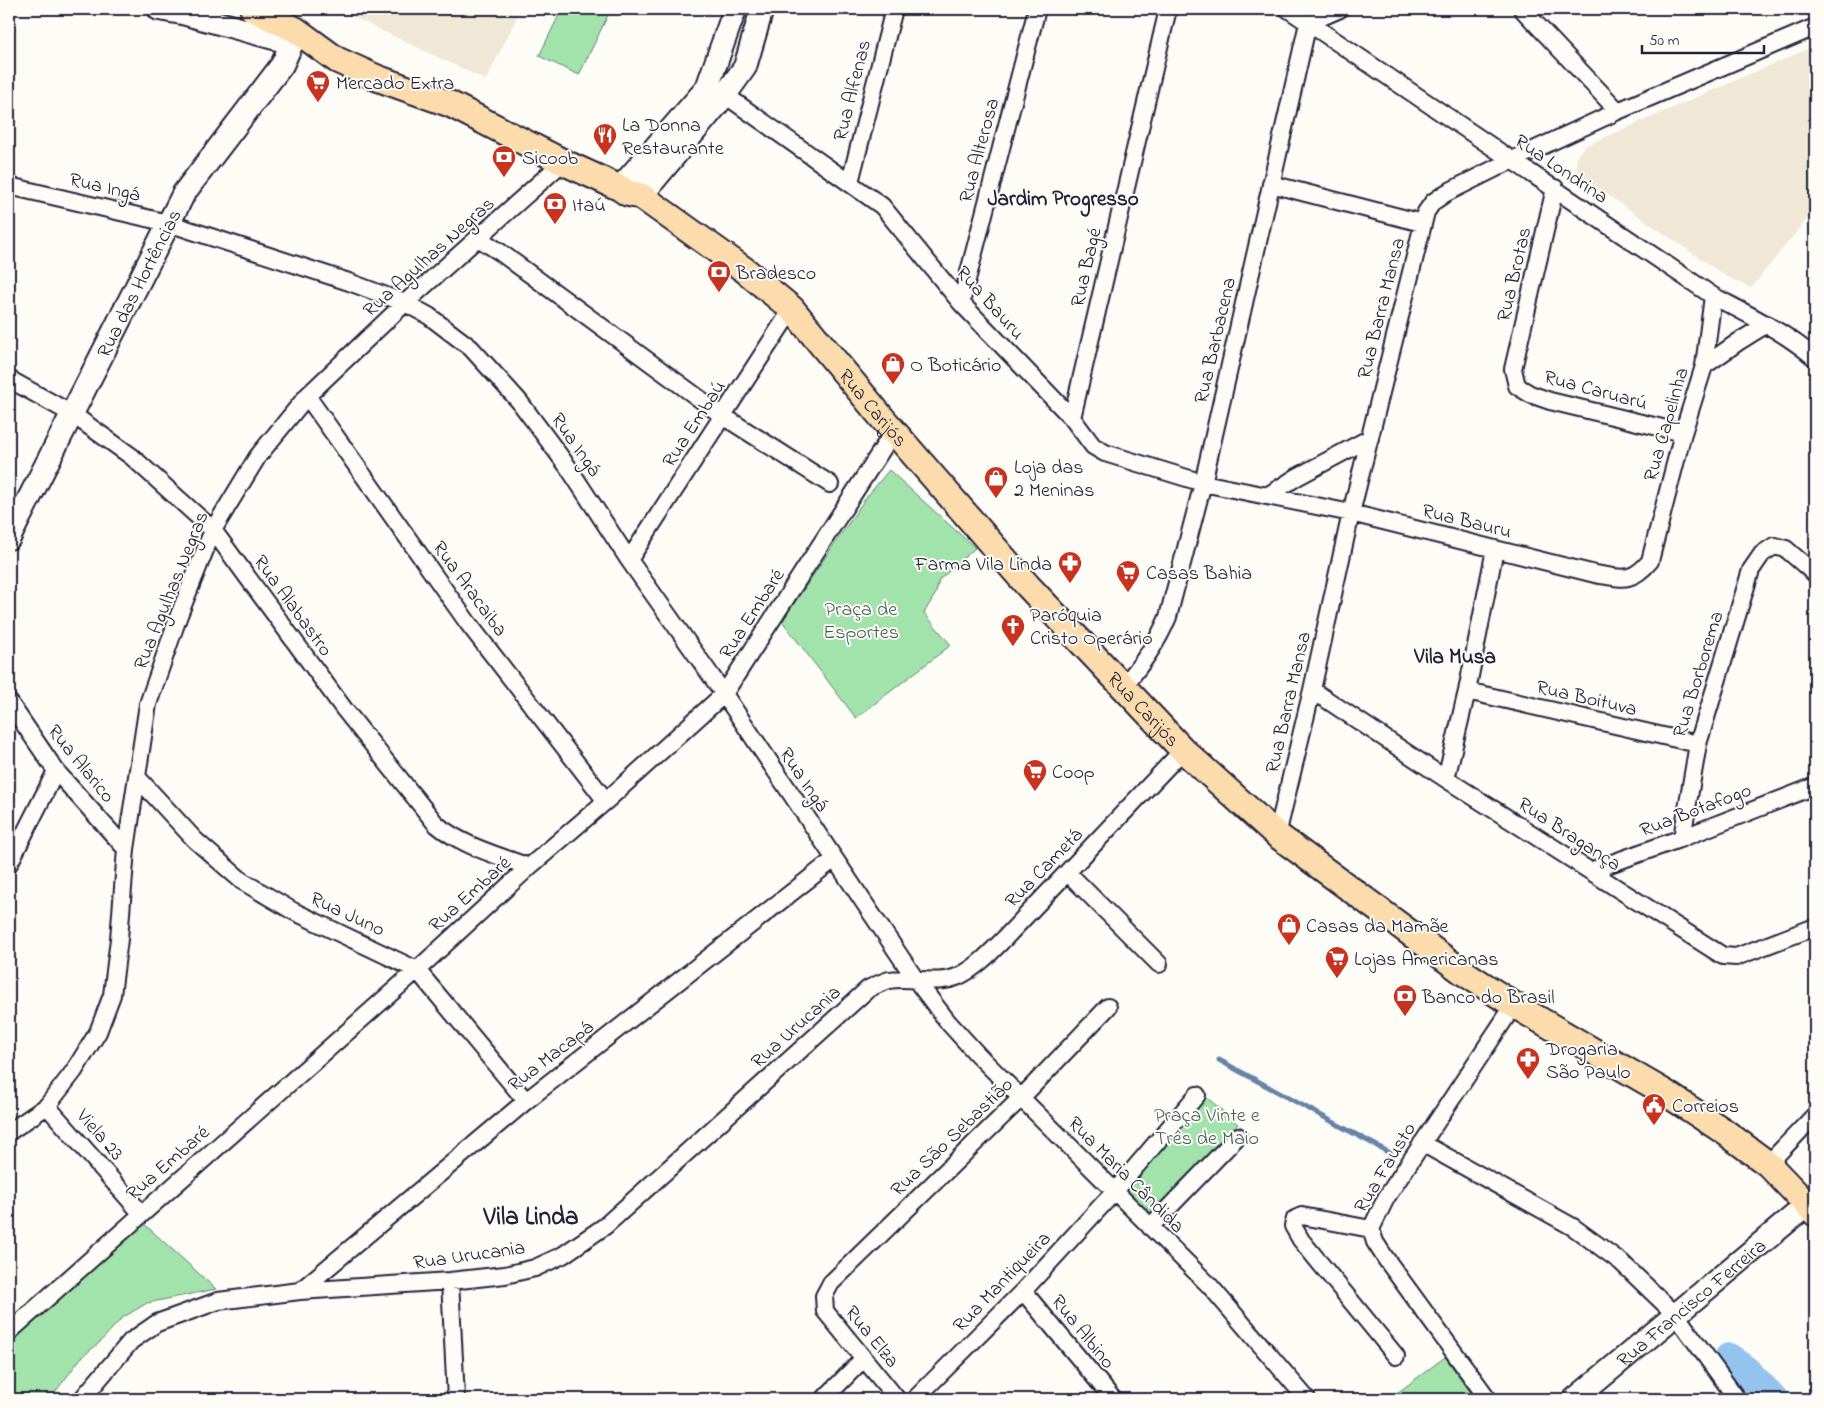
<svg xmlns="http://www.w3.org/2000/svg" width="1824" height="1408" font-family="'Indie Flower',sans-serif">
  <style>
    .built { fill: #f0e8d6 }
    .green { fill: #a2e3ac; stroke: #628274 }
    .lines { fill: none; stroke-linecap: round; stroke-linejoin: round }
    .stream { stroke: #6783a8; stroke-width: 5 }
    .river { stroke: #95c3f0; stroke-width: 30 }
    .street-casing { stroke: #22223b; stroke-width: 20 }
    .secondary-casing { stroke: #22223b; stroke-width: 26 }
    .primary-casing { stroke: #22223b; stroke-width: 29 }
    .street { stroke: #fdfcf7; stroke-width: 16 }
    .secondary { stroke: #fdfcf7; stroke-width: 22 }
    .primary { stroke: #fcdcac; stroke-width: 25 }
    .labels { text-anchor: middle; stroke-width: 4; stroke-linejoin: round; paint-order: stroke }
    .poi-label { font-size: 20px; fill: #22223b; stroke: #fdfcf7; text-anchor: start }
    .street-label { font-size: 20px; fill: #22223b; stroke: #fdfcf7 }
    .park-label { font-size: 20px; fill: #485c5d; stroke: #fdfcf7 }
    .neighbourhood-label { font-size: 21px; font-weight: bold; fill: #22223b; stroke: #fdfcf7 }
    .district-label { font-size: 25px; font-weight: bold; fill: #22223b; stroke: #fdfcf7 }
  </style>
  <rect width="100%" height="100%" fill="#fdfcf7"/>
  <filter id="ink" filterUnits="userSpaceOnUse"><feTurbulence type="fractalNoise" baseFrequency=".02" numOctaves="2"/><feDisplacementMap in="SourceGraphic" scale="10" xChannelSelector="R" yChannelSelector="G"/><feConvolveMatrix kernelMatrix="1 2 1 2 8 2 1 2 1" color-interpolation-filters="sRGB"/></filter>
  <g filter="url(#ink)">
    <!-- built -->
    <path class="built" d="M347,9H521L486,80L345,13Z
      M1815,46V209L1751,288L1727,277L1579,175L1576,165L1577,155L1585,146Z"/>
    <!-- green -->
    <path class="green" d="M562,9H611L579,75L539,56Z
      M889,470L975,548L939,580L936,593L924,613L951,645L856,718L782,621L865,499Z
      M1205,1096L1238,1124L1152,1214L1124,1187Z
      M143,1223L216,1289L147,1303L122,1318L99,1343L81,1358L50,1399H9V1341Z
      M1445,1357L1471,1393L1472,1399H1389Z"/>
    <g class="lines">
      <!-- stream -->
      <path class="stream" d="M1219,1060L1390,1153"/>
      <!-- river -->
      <path class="river" d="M1729,1358L1746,1371L1773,1399"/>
      <!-- street casing -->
      <g class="street-casing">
        <path id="street" d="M1288,9L1713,296C1749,315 1785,332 1815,358
          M1522,9L1618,111
          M716,91L725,95L882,206L961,303L1072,418L1093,446L1105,453L1203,483L1351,513L1595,574C1621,578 1631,584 1650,561L1683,433L1704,366L1713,296
          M850,182L894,9
          M1271,184L1422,223
          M9,186L168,223L349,282L405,303L429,316L471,348L519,401L568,467L629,560L724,694L916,980L948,1022L978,1055L1210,1286L1307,1399
          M1555,188L1513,369L1517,386L1530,394L1550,401L1683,433
          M478,238L500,252L723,416L830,484
          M961,303L1037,9
          M1704,366L1738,342L1767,324
          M9,379L72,414L131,456L213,530L344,709L436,824C462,846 497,855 529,867
          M307,396L468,623L606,801
          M1072,418L1168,9
          M1267,496L1297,477L1370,438
          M629,560L792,309
          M1123,687C1141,665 1157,644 1168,617L1203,483L1308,23L1340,9
          M1312,690L1446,779L1723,956L1736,957L1815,927
          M1467,691L1698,744
          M9,702L56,771L126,849
          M137,777L195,840L242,881L293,911L417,970L526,1101
          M1446,779L1467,691L1495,549
          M1277,835L1312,690L1351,513L1426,212L1433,202L1446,193L1512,160L1618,111L1815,27
          M1682,838L1698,744L1751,570L1762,554L1774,546L1786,549L1815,574
          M9,864L56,771
          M1590,871L1682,838L1815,786
          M1068,873L1159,964
          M47,1106L141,1213
          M9,1132L47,1106L74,1071L98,1032L112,995L119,939L126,849L148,704L179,615L213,530L258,456L307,396L405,303L563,162
          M1422,1143L1573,1227L1621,1262L1676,1315L1737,1399
          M1768,1164L1815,1115
          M1150,1227L1238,1136
          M1371,1229L1302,1216L1295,1219L1293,1226L1301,1240L1396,1356
          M450,1281L456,1399
          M300,1291L526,1101L833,860
          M1023,1291L1113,1399
          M9,1332L417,970L529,867L606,801L724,694L894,431
          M82,1399L131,1341L157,1323L218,1301L300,1291L450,1281L505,1275L535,1268L563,1255L605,1226L868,989C874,986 882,982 889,980C912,976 936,986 959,976C976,968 990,953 1004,939L1183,750
          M824,1399L864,1358
          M897,1399L825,1311L824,1296L831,1283L1021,1098L1108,1007
          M915,1399L1023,1291L1115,1191L1197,1095
          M1488,1399L1386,1259L1375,1242L1371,1229L1386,1198L1514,1005"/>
      </g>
      <!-- secondary casing -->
      <g class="secondary-casing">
        <g id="secondary">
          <path d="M159,9L182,13L292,43"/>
          <path d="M620,188L707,88L735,9"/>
          <path d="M641,196L725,95L745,67L762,9"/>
          <path id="s1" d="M9,538L184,193L282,65L292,43L296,30"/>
          <path id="s2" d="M1575,1399L1807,1205"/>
        </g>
      </g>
      <!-- primary casing -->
      <g class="primary-casing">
        <g id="primary">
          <path id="s3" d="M253,9L296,30L337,60L377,78L450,104L563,162L620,188L627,193L641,196L746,271L792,309L883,419L1028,586L1183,750L1277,835L1463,972L1514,1005L1664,1092L1725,1132L1768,1164L1815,1213"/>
        </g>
      </g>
      <!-- street -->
      <use href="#street" class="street"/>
      <!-- secondary -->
      <use href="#secondary" class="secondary"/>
      <!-- primary -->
      <use href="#primary" class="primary"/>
    </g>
  </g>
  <!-- icons -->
  <defs>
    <g id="supermarket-pin" transform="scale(1.25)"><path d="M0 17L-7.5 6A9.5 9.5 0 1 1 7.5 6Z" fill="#c8321e" stroke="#fdfcf7"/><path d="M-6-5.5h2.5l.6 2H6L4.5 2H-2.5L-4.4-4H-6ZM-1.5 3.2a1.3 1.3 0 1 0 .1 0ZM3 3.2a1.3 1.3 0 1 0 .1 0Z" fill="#fff"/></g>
    <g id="restaurant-pin" transform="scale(1.25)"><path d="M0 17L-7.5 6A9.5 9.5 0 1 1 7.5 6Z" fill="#c8321e" stroke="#fdfcf7"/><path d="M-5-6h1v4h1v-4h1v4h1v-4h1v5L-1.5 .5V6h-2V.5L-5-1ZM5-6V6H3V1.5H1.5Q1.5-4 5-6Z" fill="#fff"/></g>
    <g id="bank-pin" transform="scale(1.25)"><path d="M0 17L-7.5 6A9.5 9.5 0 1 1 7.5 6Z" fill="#c8321e" stroke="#fdfcf7"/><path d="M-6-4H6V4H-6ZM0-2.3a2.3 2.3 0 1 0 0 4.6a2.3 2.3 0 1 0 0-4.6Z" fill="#fff"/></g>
    <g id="shop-pin" transform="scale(1.25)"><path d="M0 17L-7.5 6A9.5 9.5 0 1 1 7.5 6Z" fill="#c8321e" stroke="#fdfcf7"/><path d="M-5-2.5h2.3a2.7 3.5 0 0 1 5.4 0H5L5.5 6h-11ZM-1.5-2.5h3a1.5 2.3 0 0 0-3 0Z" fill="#fff"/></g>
    <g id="pharmacy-pin" transform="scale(1.25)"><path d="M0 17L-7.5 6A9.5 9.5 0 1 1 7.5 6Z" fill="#c8321e" stroke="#fdfcf7"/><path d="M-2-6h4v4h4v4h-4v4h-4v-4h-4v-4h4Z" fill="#fff"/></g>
    <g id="church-pin" transform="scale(1.25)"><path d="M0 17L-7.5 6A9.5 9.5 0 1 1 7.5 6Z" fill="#c8321e" stroke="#fdfcf7"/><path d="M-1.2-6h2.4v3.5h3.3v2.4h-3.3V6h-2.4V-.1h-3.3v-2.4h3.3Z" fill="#fff"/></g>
    <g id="civic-pin" transform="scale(1.25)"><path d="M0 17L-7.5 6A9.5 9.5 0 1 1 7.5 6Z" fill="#c8321e" stroke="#fdfcf7"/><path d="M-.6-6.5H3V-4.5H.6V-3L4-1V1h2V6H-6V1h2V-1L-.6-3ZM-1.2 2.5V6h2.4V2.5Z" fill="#fff"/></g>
  </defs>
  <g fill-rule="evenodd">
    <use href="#supermarket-pin" x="318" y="82"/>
    <use href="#restaurant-pin" x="605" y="135"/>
    <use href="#bank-pin" x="504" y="157"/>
    <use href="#bank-pin" x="555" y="204"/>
    <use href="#bank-pin" x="719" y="272"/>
    <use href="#shop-pin" x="893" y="364"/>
    <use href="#shop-pin" x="996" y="478"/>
    <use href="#pharmacy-pin" x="1070" y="563"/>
    <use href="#supermarket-pin" x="1128" y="572"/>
    <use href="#church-pin" x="1013" y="626"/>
    <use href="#supermarket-pin" x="1035" y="771"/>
    <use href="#shop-pin" x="1289" y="925"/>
    <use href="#supermarket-pin" x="1337" y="958"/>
    <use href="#bank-pin" x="1405" y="996"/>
    <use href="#pharmacy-pin" x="1528" y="1059"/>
    <use href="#civic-pin" x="1654" y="1105"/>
  </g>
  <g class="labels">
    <!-- poi labels -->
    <g class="poi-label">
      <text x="336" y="89">Mercado Extra</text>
      <text x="622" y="131">La Donna<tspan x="622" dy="23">Restaurante</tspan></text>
      <text x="522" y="164">Sicoob</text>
      <text x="572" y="211">Itaú</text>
      <text x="736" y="279">Bradesco</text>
      <text x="910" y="371">O Boticário</text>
      <text x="1014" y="473">Loja das<tspan x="1014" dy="23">2 Meninas</tspan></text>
      <text x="1052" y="570" text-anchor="end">Farma Vila Linda</text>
      <text x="1146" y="579">Casas Bahia</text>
      <text x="1030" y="621">Paróquia<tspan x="1030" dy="23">Cristo Operário</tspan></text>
      <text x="1052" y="778">Coop</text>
      <text x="1306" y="932">Casas da Mamãe</text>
      <text x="1354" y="965">Lojas Americanas</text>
      <text x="1422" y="1003">Banco do Brasil</text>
      <text x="1546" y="1055">Drogaria<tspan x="1546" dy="23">São Paulo</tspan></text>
      <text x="1672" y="1112">Correios</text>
    </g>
    <!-- street labels -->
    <g class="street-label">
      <text transform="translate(851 90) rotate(-76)" y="7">Rua Alfenas</text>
      <text transform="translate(978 150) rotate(-75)" y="7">Rua Alterosa</text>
      <text transform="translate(1562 168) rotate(34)" y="7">Rua Londrina</text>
      <text transform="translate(105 186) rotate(13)" y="7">Rua Ingá</text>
      <text transform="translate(428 256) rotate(-42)" y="7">Rua Agulhas Negras</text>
      <text transform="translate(1085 267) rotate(-77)" y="7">Rua Bagé</text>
      <text transform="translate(1513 274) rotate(-77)" y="7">Rua Brotas</text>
      <text dy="7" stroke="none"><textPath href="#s1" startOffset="286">Rua das Hortências</textPath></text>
      <text transform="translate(991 302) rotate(48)" y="7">Rua Bauru</text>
      <text transform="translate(1380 308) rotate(-76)" y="7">Rua Barra Mansa</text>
      <text transform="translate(1214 340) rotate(-77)" y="7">Rua Barbacena</text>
      <text transform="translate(1596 389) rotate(15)" y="7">Rua Caruarú</text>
      <text dy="7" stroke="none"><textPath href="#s3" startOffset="749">Rua Carijós</textPath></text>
      <text transform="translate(693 423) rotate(-57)" y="7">Rua Embaú</text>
      <text transform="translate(1665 424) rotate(-74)" y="7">Rua Capelinha</text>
      <text transform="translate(577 444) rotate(55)" y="7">Rua Ingá</text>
      <text transform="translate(1467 520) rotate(14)" y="7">Rua Bauru</text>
      <text transform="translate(471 588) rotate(54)" y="7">Rua Aracaiba</text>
      <text transform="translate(170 590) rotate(-68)" y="7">Rua Agulhas Negras</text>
      <text transform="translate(294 605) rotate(54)" y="7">Rua Alabastro</text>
      <text transform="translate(751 613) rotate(-57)" y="7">Rua Embaré</text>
      <text transform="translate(1697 674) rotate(-73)" y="7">Rua Borborema</text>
      <text transform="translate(1587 697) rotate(13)" y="7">Rua Boituva</text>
      <text transform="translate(1287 702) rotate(-77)" y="7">Rua Barra Mansa</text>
      <text dy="7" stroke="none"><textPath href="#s3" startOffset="1154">Rua Carijós</textPath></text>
      <text transform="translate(82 763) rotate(51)" y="7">Rua Alarico</text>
      <text transform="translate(805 779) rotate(56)" y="7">Rua Ingá</text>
      <text transform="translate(1695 809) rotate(-21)" y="7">Rua Botafogo</text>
      <text transform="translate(1570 833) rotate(33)" y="7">Rua Bragança</text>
      <text transform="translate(1043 867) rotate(-46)" y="7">Rua Cametá</text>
      <text transform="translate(469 893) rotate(-42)" y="7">Rua Embaré</text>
      <text transform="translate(348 913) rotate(25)" y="7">Rua Juno</text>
      <text transform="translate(795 1026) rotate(-42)" y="7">Rua Urucania</text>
      <text transform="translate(550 1055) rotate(-38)" y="7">Rua Macapá</text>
      <text transform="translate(101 1134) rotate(49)" y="7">Viela 23</text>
      <text transform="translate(951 1136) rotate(-44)" y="7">Rua São Sebastião</text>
      <text transform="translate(167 1162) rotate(-41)" y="7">Rua Embaré</text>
      <text transform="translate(1384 1167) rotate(-59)" y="7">Rua Fausto</text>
      <text transform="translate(1127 1174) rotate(45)" y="7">Rua Maria Cândida</text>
      <text transform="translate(469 1254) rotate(-8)" y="7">Rua Urucania</text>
      <text transform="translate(1001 1281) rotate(-46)" y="7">Rua Mantiqueira</text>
      <text dy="7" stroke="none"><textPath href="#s2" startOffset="151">Rua Francisco Ferreira</textPath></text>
      <text transform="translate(1084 1331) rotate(51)" y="7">Rua Albino</text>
      <text transform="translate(873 1336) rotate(51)" y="7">Rua Elza</text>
    </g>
    <!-- park labels -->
    <g class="park-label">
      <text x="861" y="615">Praça de<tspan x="861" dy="23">Esportes</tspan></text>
      <text x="1207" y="1121">Praça Vinte e<tspan x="1207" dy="23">Três de Maio</tspan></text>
    </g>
    <!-- neighbourhood labels -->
    <g class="neighbourhood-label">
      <text x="1063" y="205">Jardim Progresso</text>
      <text x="1455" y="663">Vila Musa</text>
    </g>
    <!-- district labels -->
    <g class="district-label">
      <text x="531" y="1224">Vila Linda</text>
    </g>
  </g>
  <!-- margin -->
  <rect width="1824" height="1408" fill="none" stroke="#fdfcf7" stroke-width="30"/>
  <rect x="15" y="15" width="1794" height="1378" fill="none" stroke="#22223b" stroke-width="2" filter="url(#ink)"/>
  <!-- scale -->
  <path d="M1642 45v8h122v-8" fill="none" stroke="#22223b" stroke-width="2.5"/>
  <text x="1649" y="45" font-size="15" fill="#22223b" stroke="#fdfcf7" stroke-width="4" paint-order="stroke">50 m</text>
</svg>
